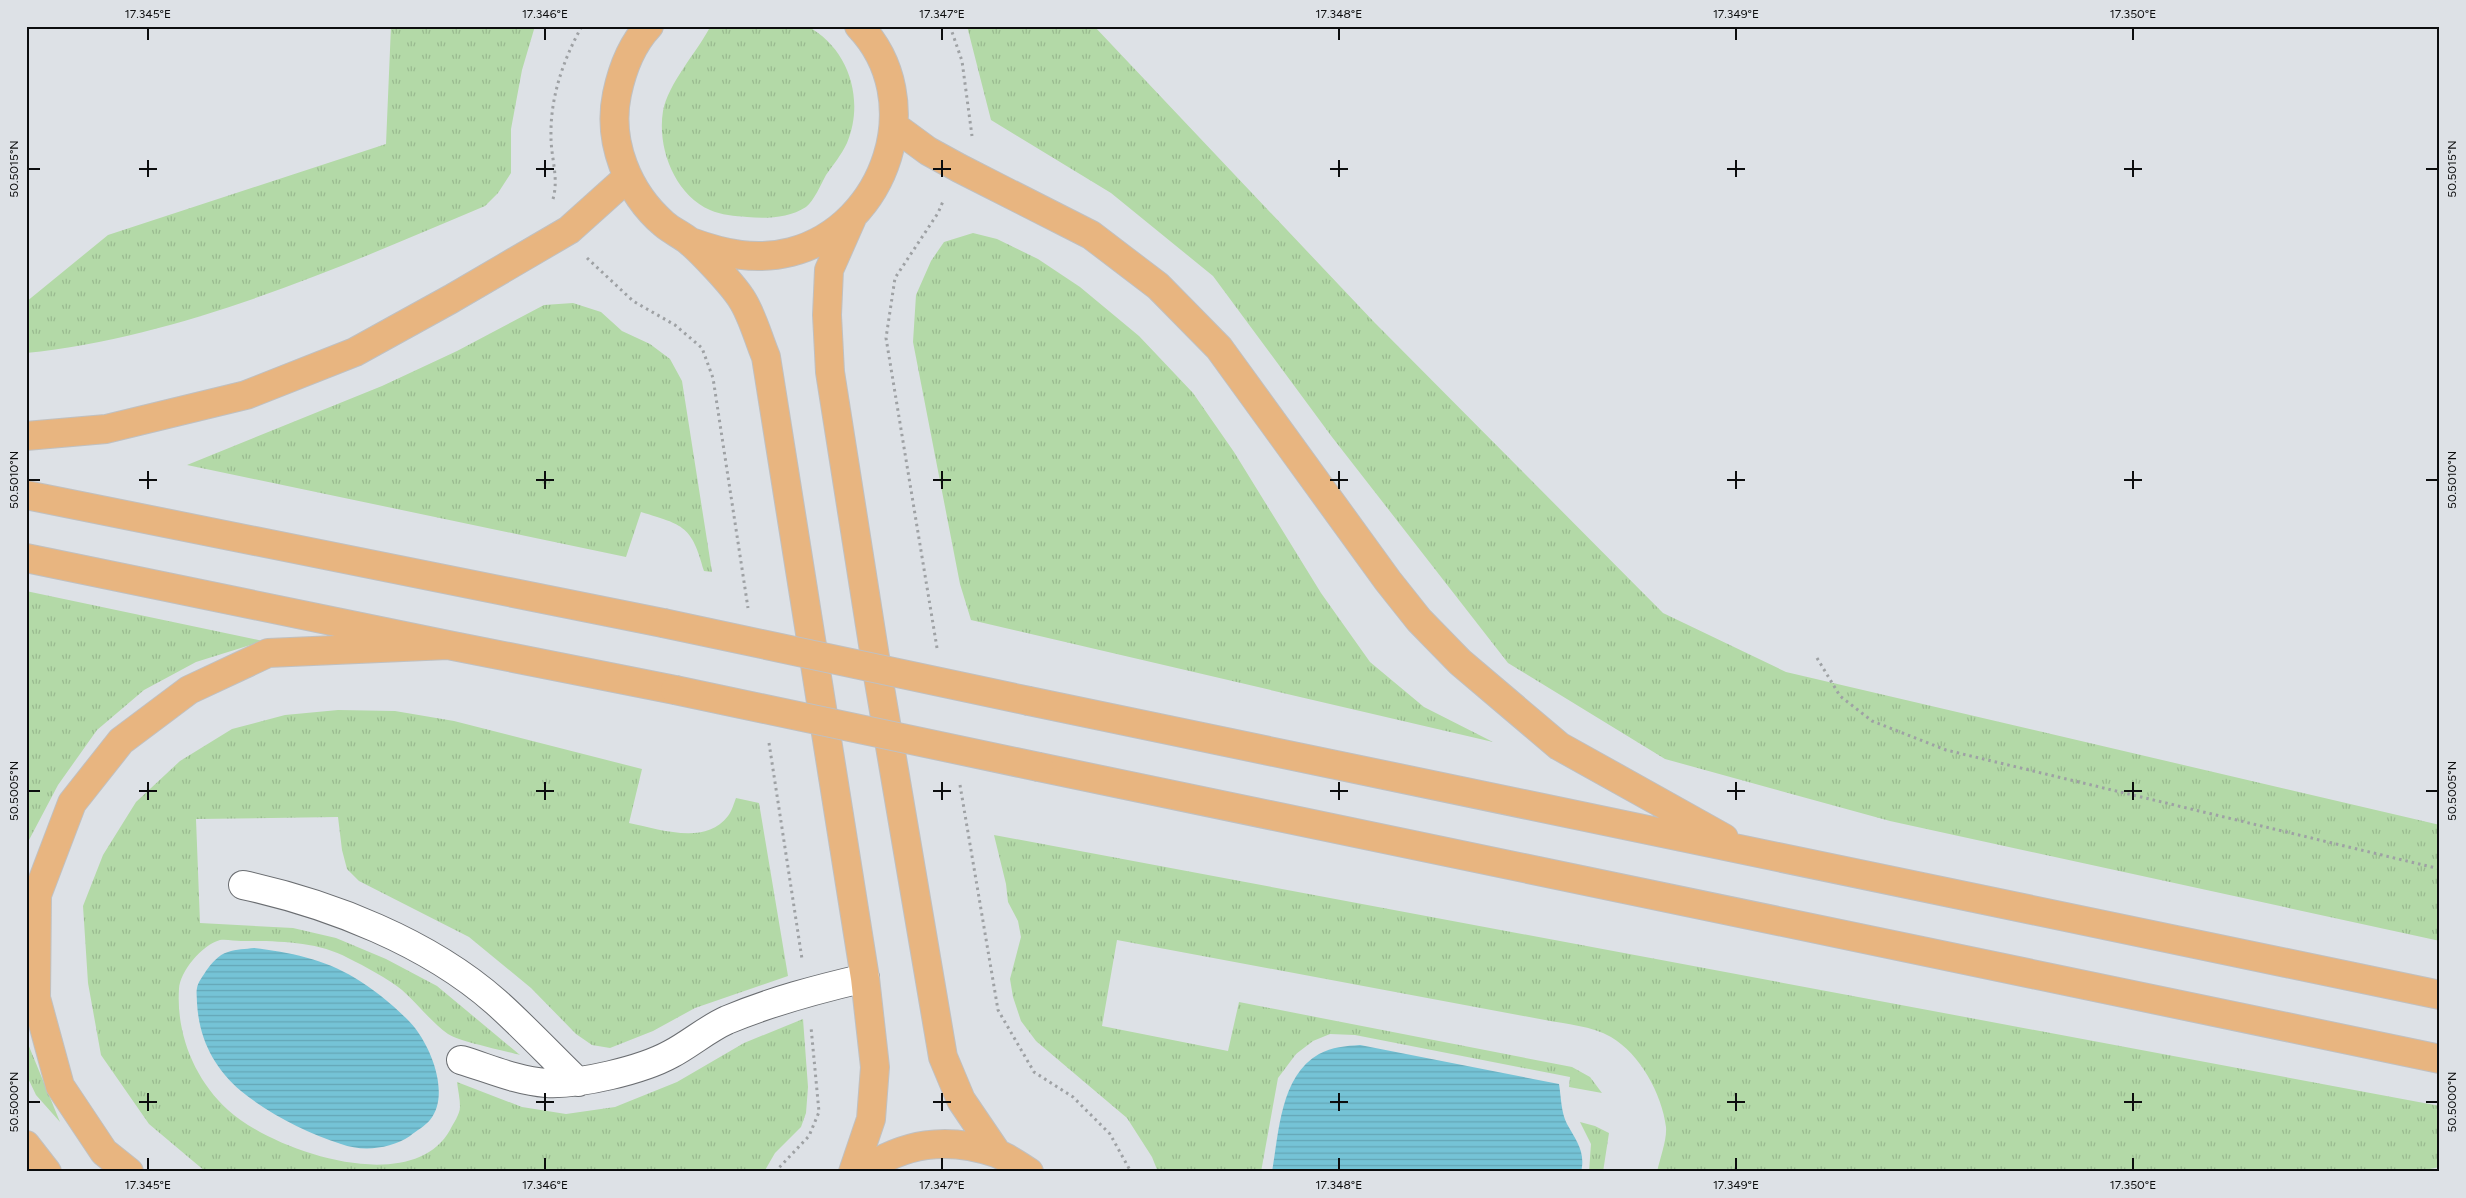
<svg xmlns="http://www.w3.org/2000/svg" width="2466" height="1198" font-family="Figtree,sans-serif">
  <style>
    .grass { fill: url(#grass-tufts) }
    .water { fill: url(#water-rules) }
    .lines { fill: none; stroke-linecap: round; stroke-linejoin: round }
    .minor-casing { stroke: #6a6d71; stroke-width: 30 }
    .major-casing { stroke: #c0c0c0; stroke-width: 30 }
    .path { stroke: #9ea1a4; stroke-width: 3; stroke-dasharray: 2.5 4; stroke-linecap: butt }
    .minor { stroke: #fff; stroke-width: 28 }
    .major { stroke: #e8b580; stroke-width: 28 }
    .major-bridge-casing { stroke: #c0c0c0; stroke-width: 30; stroke-linecap: butt }
    .major-bridge { stroke: #e8b580; stroke-width: 28 }
    .ticks { fill: none; stroke: #0c0d0e; stroke-width: 2 }
    .neatline { fill: none; stroke: #0c0d0e; stroke-width: 2 }
    .ticks-label { font-size: 12px; text-anchor: middle; fill: #0c0d0e }
  </style>
  <defs>
    <pattern id="grass-tufts" width="24" height="20" patternUnits="userSpaceOnUse" patternTransform="scale(1.25)"><rect width="24" height="20" fill="#b3d9a7"/><path d="M3 7l-1-3M5 7V3M7 7l1-3M15 17l-1-3M17 17v-4M19 17l1-3" fill="none" stroke="#99b98f"/></pattern>
    <pattern id="water-rules" width="6" height="5" patternUnits="userSpaceOnUse" patternTransform="scale(1.25)"><rect width="6" height="5" fill="#75c3d6"/><path d="M0 2.5h6" fill="none" stroke="#64a6b6"/></pattern>
  </defs>
  <rect width="100%" height="100%" fill="#dde1e6"/>
  <!-- grass -->
  <path class="grass" d="M391,26H535L522,70L511,129V173L498,193L485,206C338,268 186,336 26,353V302L108,235L386,144Z
    M715,26H807C849,48 865,100 847,143C842,154 833,165 826,175C821,184 814,201 806,207C789,218 766,219 747,217C735,216 721,215 710,210C674,194 657,147 663,111C668,84 696,53 709,29Z
    M967,26H1094L1374,322L1663,613L1786,672L2440,825V941L1890,821L1665,759L1508,663L1332,437L1213,276L1111,193L991,120Z
    M973,233L997,239L1038,259L1080,287L1139,336L1193,393L1234,452L1321,593L1370,662L1424,707L1493,742L971,620L960,584L913,342L916,295L931,261L944,242Z
    M573,303L601,312L622,331L650,344L670,359L682,381L712,572L704,571C692,526 684,525 641,512L626,557L187,465L382,386L457,351L544,305Z
    M26,591L263,641L196,662L144,690L97,730L58,785L29,840L26,851Z
    M338,710L395,711L454,721L642,769L629,823C660,829 705,846 728,816C732,811 734,803 736,798L759,803L788,976L695,1008L653,1031L610,1048L592,1045L576,1034L531,988L469,937L359,881L347,869L342,850L338,817L196,819L200,923L293,928L336,938L386,959L437,986L520,1055C505,1051 458,1041 448,1034C431,1022 418,1004 402,990C387,978 366,967 348,958C317,941 276,941 241,941C235,941 226,939 220,940C202,945 180,971 179,989C176,1033 194,1079 228,1110C274,1152 412,1198 450,1130C453,1124 460,1114 460,1107C460,1099 458,1090 457,1082L522,1107L566,1114L615,1107L677,1082L744,1043L803,1019L808,1087L806,1113L801,1127L775,1153L764,1172H206L149,1124L101,1055L88,983L83,906L103,855L136,802L180,761L232,729L285,715Z
    M994,835L2440,1106V1167L2415,1172H1657C1660,1158 1667,1140 1666,1127C1662,1094 1640,1054 1611,1037C1592,1026 1566,1024 1545,1020L1117,940L1102,1026L1228,1051L1239,1002L1572,1067L1590,1077L1602,1093L1569,1087L1570,1077L1355,1035L1330,1034L1313,1041L1296,1054L1278,1078L1261,1172H1158L1152,1157L1127,1118L1036,1041L1021,1021L1013,997L1010,979L1021,937L1018,921L1008,902L1006,884Z
    M26,1039L60,1122L36,1095L26,1074Z
    M1580,1122L1595,1126L1609,1133L1603,1172H1589L1591,1144Z"/>
  <!-- water -->
  <path class="water" d="M254,948C289,952 324,959 355,978C374,989 401,1011 415,1028C432,1050 450,1095 430,1120C425,1126 416,1131 410,1136C390,1149 363,1152 341,1144C307,1133 269,1114 241,1091C214,1068 199,1039 197,1003C197,998 196,992 197,988C198,982 203,976 206,971C212,963 218,955 228,952C236,949 246,949 254,948Z
    M1360,1045L1559,1084C1561,1096 1561,1113 1567,1124C1576,1140 1586,1152 1581,1172H1272C1279,1133 1280,1076 1319,1054C1332,1047 1346,1046 1360,1045Z"/>
  <g class="lines">
    <!-- minor casing -->
    <g class="minor-casing">
      <path id="minor" d="M243,885C330,904 428,942 496,1002C524,1027 550,1055 578,1082
        M461,1060C488,1068 517,1081 546,1083C579,1085 642,1070 671,1054C690,1044 707,1029 727,1020C772,1001 818,989 865,978"/>
    </g>
    <!-- major casing -->
    <g class="major-casing">
      <path id="major" d="M649,26C632,44 622,70 617,94C607,142 628,193 664,224C672,231 682,235 689,241C702,252 732,284 741,298C752,314 758,338 766,357L865,978L875,1067L871,1119L853,1172
        M894,126L928,151L959,168L1091,235L1158,286L1219,348L1388,581L1419,620L1460,662L1559,746L1724,838
        M852,218L829,270L827,315L830,372L878,676L943,1057L961,1100L997,1153
        M691,242C724,254 756,261 791,252C887,227 929,99 859,26
        M26,436L106,429L246,395L355,352L451,299L569,230L628,177
        M26,495L663,623
        M26,558L448,645L675,690
        M1029,701L2440,995
        M1039,767L2440,1059
        M26,1145L47,1172
        M129,1172L104,1152L60,1086L36,998L37,895L72,803L121,741L189,690L268,653L448,645
        M861,1172C904,1143 946,1136 996,1153C1007,1157 1019,1166 1029,1172"/>
    </g>
    <!-- path -->
    <path class="path" d="M950,26L962,61L972,136
      M553,199C559,178 551,158 551,137C550,98 563,60 582,26
      M587,258L633,301L675,325L702,348L713,378L748,608
      M937,648L886,338L895,278L938,213L944,199
      M1817,658L1840,696L1872,721L1946,750L2440,869
      M769,743L802,959
      M960,785L998,1010L1034,1072L1073,1097L1110,1134L1131,1172
      M775,1172L809,1136L819,1112L811,1027"/>
    <!-- minor -->
    <use href="#minor" class="minor"/>
    <!-- major -->
    <use href="#major" class="major"/>
    <!-- major-bridge casing -->
    <g class="major-bridge-casing">
      <path id="major-bridge" d="M663,623L1029,701
        M675,690L1039,767"/>
    </g>
    <!-- major-bridge -->
    <use href="#major-bridge" class="major-bridge"/>
  </g>
  <!-- ticks -->
  <path class="ticks" d="M148,28V40M545,28V40M942,28V40M1339,28V40M1736,28V40M2133,28V40M148,160V177M545,160V177M942,160V177M1339,160V177M1736,160V177M2133,160V177M28,169H40M139,169H157M536,169H554M933,169H951M1330,169H1348M1727,169H1745M2124,169H2142M2426,169H2438M148,471V489M545,471V489M942,471V489M1339,471V489M1736,471V489M2133,471V489M28,480H40M139,480H157M536,480H554M933,480H951M1330,480H1348M1727,480H1745M2124,480H2142M2426,480H2438M148,782V800M545,782V800M942,782V800M1339,782V800M1736,782V800M2133,782V800M28,791H40M139,791H157M536,791H554M933,791H951M1330,791H1348M1727,791H1745M2124,791H2142M2426,791H2438M148,1093V1111M545,1093V1111M942,1093V1111M1339,1093V1111M1736,1093V1111M2133,1093V1111M28,1102H40M139,1102H157M536,1102H554M933,1102H951M1330,1102H1348M1727,1102H1745M2124,1102H2142M2426,1102H2438M148,1158V1170M545,1158V1170M942,1158V1170M1339,1158V1170M1736,1158V1170M2133,1158V1170"/>
  <!-- border -->
  <rect width="2466" height="1198" fill="none" stroke="#dde1e6" stroke-width="55"/>
  <rect x="28" y="28" width="2410" height="1142" class="neatline"/>
  <g class="ticks-label">
    <text x="148" y="18">17.345°E</text>
    <text x="545" y="18">17.346°E</text>
    <text x="942" y="18">17.347°E</text>
    <text x="1339" y="18">17.348°E</text>
    <text x="1736" y="18">17.349°E</text>
    <text x="2133" y="18">17.350°E</text>
    <text transform="translate(14 169) rotate(-90)" y="4">50.5015°N</text>
    <text transform="translate(2452 169) rotate(-90)" y="4">50.5015°N</text>
    <text transform="translate(14 480) rotate(-90)" y="4">50.5010°N</text>
    <text transform="translate(2452 480) rotate(-90)" y="4">50.5010°N</text>
    <text transform="translate(14 791) rotate(-90)" y="4">50.5005°N</text>
    <text transform="translate(2452 791) rotate(-90)" y="4">50.5005°N</text>
    <text transform="translate(14 1102) rotate(-90)" y="4">50.5000°N</text>
    <text transform="translate(2452 1102) rotate(-90)" y="4">50.5000°N</text>
    <text x="148" y="1189">17.345°E</text>
    <text x="545" y="1189">17.346°E</text>
    <text x="942" y="1189">17.347°E</text>
    <text x="1339" y="1189">17.348°E</text>
    <text x="1736" y="1189">17.349°E</text>
    <text x="2133" y="1189">17.350°E</text>
  </g>
</svg>
